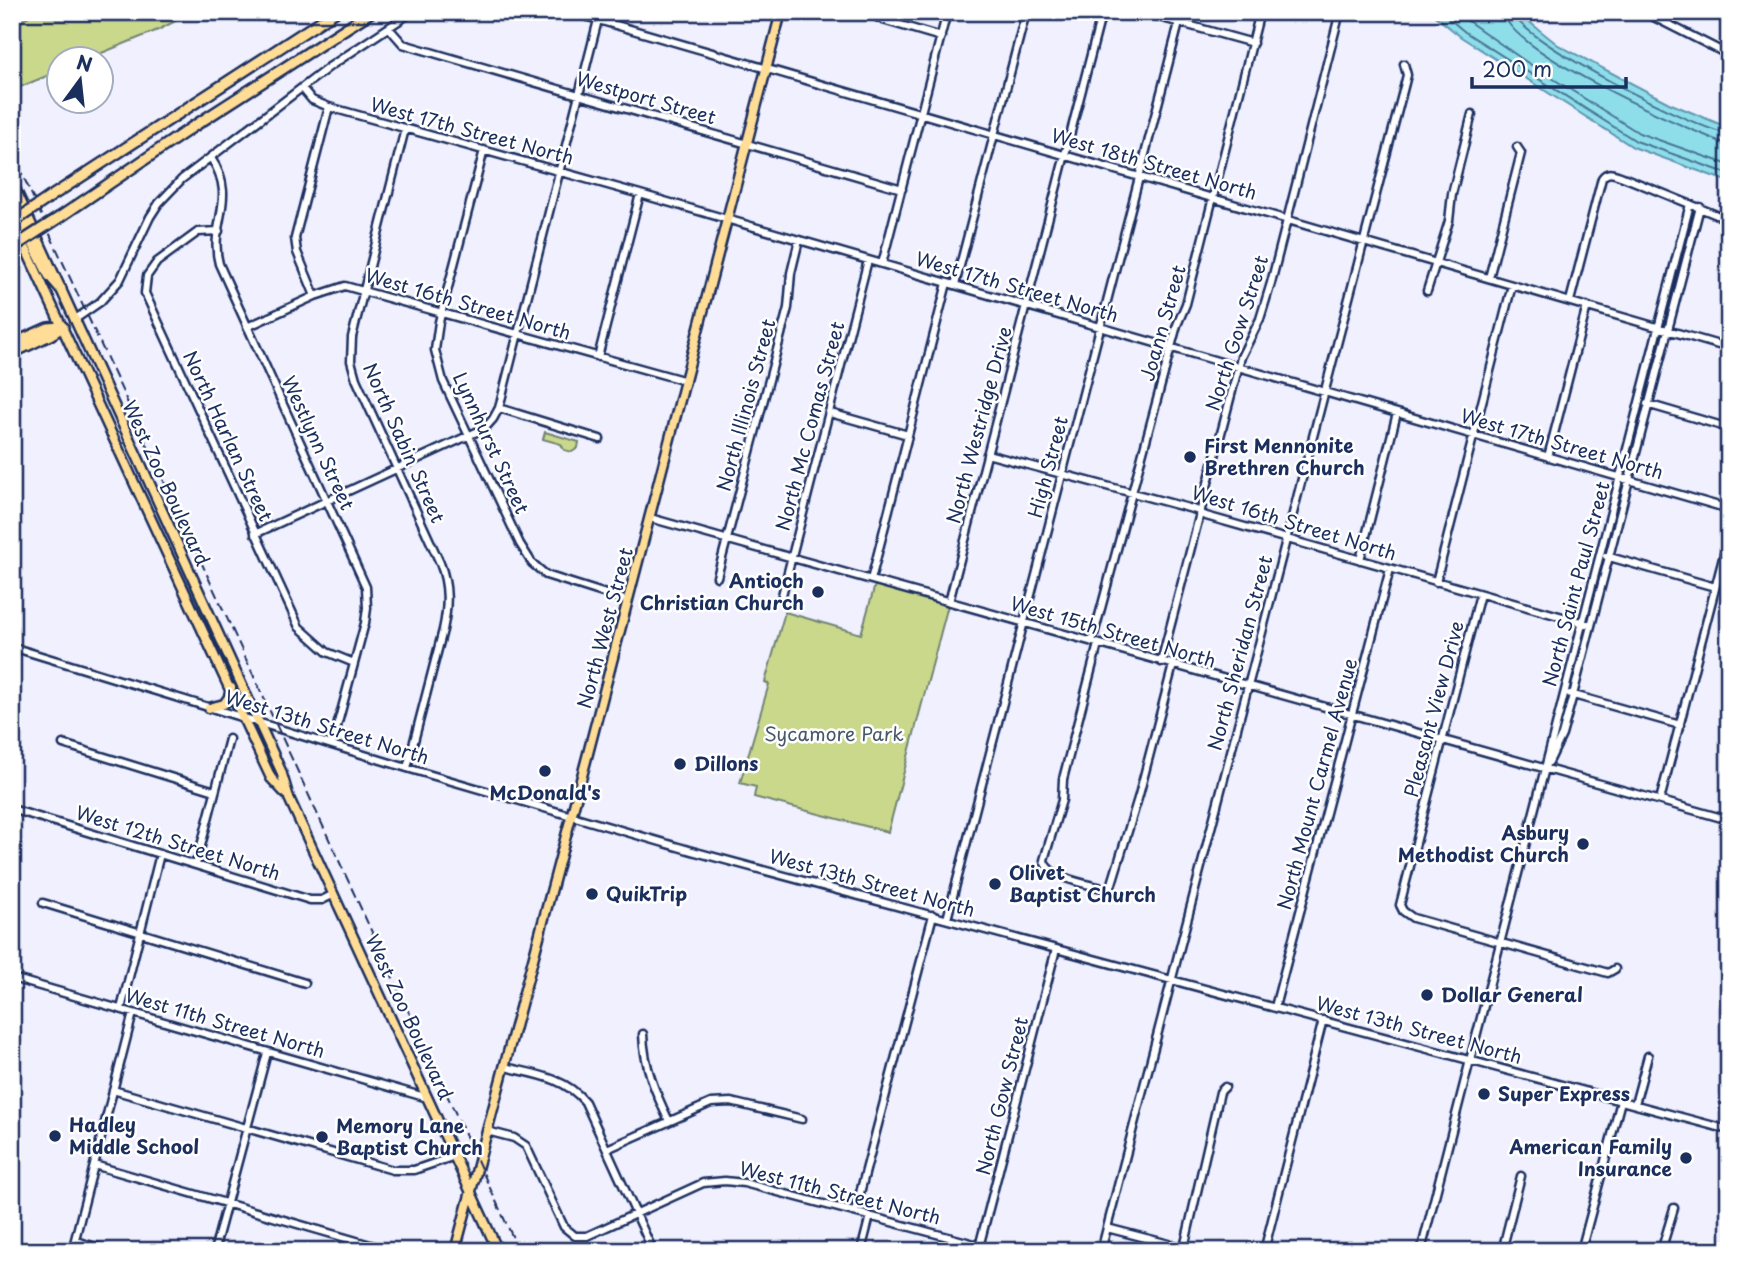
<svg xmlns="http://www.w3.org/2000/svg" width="1741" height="1263" font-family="'Playpen Sans',sans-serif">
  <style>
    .green { fill: #cad88b; stroke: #728474; stroke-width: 2 }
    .water { fill: #8edeea; stroke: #6098b2; stroke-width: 2 }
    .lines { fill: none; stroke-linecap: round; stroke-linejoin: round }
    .shore { stroke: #497596; stroke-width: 2 }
    .minor-casing { stroke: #1b2f5e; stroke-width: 11 }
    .major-casing { stroke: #1b2f5e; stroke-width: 13 }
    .highway-casing { stroke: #1b2f5e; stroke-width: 14 }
    .minor { stroke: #fff; stroke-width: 6 }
    .major { stroke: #ffdd96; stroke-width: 8 }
    .highway { stroke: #ffdd96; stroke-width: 9 }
    .rail { stroke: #1b2f5e; stroke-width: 2; stroke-dasharray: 10 5; stroke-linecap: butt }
    .highway-bridge-casing { stroke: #1b2f5e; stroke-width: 14; stroke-linecap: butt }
    .highway-bridge { stroke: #ffdd96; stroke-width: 9 }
    .poi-dot { fill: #1b2f5e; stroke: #fff; stroke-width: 2.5 }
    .labels { text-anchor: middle; stroke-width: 5; stroke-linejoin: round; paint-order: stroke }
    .street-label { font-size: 19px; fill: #1b2f5e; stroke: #fff }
    .poi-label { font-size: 19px; font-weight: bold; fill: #1b2f5e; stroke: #fff; text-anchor: start }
    .park-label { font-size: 19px; fill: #475969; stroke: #fff }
  </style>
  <rect width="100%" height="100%" fill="#f0f0ff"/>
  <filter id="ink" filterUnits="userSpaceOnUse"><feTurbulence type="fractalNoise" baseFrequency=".0143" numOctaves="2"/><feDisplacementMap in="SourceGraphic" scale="14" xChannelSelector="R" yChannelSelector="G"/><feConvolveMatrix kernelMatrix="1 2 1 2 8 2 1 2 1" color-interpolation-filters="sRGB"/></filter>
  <g filter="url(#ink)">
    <!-- green -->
    <path class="green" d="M35,12H193L158,30L87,59L60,60L59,71L20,87L12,92V27Z
      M545,432L579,442L578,448L572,452L564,450L561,444L543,439Z
      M875,585L948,605L888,832L754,797L756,787L740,783L769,684L765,682L785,612L861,634Z"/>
    <!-- water -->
    <path class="water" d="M1430,12H1517L1558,45L1669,103L1729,128V182L1633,147L1461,37Z"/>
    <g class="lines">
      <!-- shore -->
      <path class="shore" d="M1441,12L1465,32L1636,141L1729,174
        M1455,12L1525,61L1639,133L1729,165
        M1504,12C1506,50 1684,127 1721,142L1729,143
        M1513,12C1516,38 1699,131 1729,134"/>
      <!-- minor casing -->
      <g class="minor-casing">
        <path id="minor" d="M571,12L1729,348
          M867,12L883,20L941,37
          M1141,12L1253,43
          M1644,12L1729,55
          M389,28L403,44L902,189
          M302,88L312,100L329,107L640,194L1729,509
          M405,129L352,337L351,361L356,379L440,563C449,586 448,607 443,630L407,768
          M484,150L439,322L435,350L443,381L520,544L532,563L546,575L628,601
          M211,158C239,200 208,223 219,264L366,587L367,608L365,623L332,745
          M219,231L198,232L157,262L147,276L145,293L299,627L327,652L354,663
          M882,264L947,12
          M1489,278L1521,153L1517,147
          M955,285L1026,12
          M1427,291L1449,221L1452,194L1472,114
          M315,296L297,252L295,238L329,107
          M1570,301L1602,178C1608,170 1614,174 1623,177L1729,220
          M74,320L100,302L120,280L150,217L159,203L182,179L329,67L412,12
          M247,327L315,296L345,286L686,381
          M598,357L640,194
          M1647,404L1729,428
          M499,408L600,439
          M830,413L908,435
          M987,454L1196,510L1206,516L1591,625
          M1548,457L1587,306
          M650,518L1729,820
          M255,534L485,428L493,419L499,408L598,20
          M1606,556L1715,587
          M1360,560L1397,413
          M717,577L788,308L791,273L799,240
          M871,580L947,283
          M1436,582L1512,285
          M1480,594L1400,905L1403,911L1413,918L1608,973L1615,969
          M781,599L868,260
          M949,602L1102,12
          M1092,642L1177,325L1186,304L1260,12
          M1098,644L1063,779L1062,800L1044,860C1047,879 1094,885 1110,890L1139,795L1173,665
          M12,647L407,768L692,851L1729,1130
          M1161,662L1241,357L1260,319L1271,283L1340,12
          M1570,694L1680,725
          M63,744L215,791
          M1549,762L1562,735L1573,695L1700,207
          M1660,800L1729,535
          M12,809L310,900H322L334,894
          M196,865L229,739
          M43,903L305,983
          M947,919L1179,23
          M12,978L428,1098
          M1275,1007L1390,569
          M121,1009L160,854
          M643,1034C644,1066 655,1092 669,1121
          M505,1067C534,1074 565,1077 585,1102L653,1251
          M113,1090L393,1170H414L455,1156
          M1635,1104L1648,1056
          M487,1131L514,1138L526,1146L564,1227L575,1236H587L703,1183L725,1181L744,1183L1001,1251
          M607,1149L711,1103L731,1102L802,1119
          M94,1165L391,1251
          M855,1212L933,915
          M1107,1228L1196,1251
          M75,1241L111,1251
          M1184,1248L1220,1092L1225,1087
          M72,1251L133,1013
          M214,1251L267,1053
          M861,1251L870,1216
          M978,1251L1056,949
          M1101,1251L1405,83L1407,75L1404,64
          M1264,1251L1323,1020
          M1421,1251L1690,204
          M1502,1251L1521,1176
          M1581,1251L1621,1101
          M1661,1251L1674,1208"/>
      </g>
      <!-- major casing -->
      <g class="major-casing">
        <path id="major" d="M12,182L281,771L289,798L498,1251
          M12,219L263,761L271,778L286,794
          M209,708L224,704L229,697L231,688
          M455,1251L586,761L781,12"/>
      </g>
      <!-- highway casing -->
      <g class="highway-casing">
        <path id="highway" d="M50,197L335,12
          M12,201L49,275L61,289
          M60,217L191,128L371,12
          M12,344L48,328L61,327
          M12,353L50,335L63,327"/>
      </g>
      <!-- minor -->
      <use href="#minor" class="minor"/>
      <!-- major -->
      <use href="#major" class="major"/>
      <!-- highway -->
      <use href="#highway" class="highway"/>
      <!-- rail -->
      <path class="rail" d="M12,152L519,1251"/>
      <!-- highway-bridge casing -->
      <g class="highway-bridge-casing">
        <path id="highway-bridge" d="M12,223L50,197
          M12,248L60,217"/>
      </g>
      <!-- highway-bridge -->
      <use href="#highway-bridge" class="highway-bridge"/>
    </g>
  </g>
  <!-- markers -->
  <g class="poi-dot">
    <circle cx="1190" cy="457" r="7"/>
    <circle cx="818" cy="592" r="7"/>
    <circle cx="680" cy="764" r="7"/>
    <circle cx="545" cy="771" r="7"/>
    <circle cx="1583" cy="844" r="7"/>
    <circle cx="995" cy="884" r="7"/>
    <circle cx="592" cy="894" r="7"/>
    <circle cx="1427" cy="995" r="7"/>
    <circle cx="1484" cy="1094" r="7"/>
    <circle cx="55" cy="1136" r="7"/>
    <circle cx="322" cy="1137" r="7"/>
    <circle cx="1686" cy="1158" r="7"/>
  </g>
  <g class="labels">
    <!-- street labels -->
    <g class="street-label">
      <text transform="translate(646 98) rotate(16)" y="7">Westport Street</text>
      <text transform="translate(472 131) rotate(15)" y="7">West 17th Street North</text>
      <text transform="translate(1154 164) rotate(16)" y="7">West 18th Street North</text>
      <text transform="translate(1017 287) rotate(16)" y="7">West 17th Street North</text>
      <text transform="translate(468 304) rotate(16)" y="7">West 16th Street North</text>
      <text transform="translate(1163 323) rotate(-74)" y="7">Joann Street</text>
      <text transform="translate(1237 333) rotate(-72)" y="7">North Gow Street</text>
      <text transform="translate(746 405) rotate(-75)" y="7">North Illinois Street</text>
      <text transform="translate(979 425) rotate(-75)" y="7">North Westridge Drive</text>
      <text transform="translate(810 426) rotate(-75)" y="7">North Mc Comas Street</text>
      <text transform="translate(228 436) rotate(65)" y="7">North Harlan Street</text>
      <text transform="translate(318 443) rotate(65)" y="7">Westlynn Street</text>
      <text transform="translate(404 443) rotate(66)" y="7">North Sabin Street</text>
      <text transform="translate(491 443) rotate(65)" y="7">Lynnhurst Street</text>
      <text transform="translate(1562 444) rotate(16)" y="7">West 17th Street North</text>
      <text transform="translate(1048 467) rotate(-75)" y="7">High Street</text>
      <text transform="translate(166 483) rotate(65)" y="7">West Zoo Boulevard</text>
      <text transform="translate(1294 523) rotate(17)" y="7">West 16th Street North</text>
      <text transform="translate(1576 584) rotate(-75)" y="7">North Saint Paul Street</text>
      <text transform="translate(605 628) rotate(-75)" y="7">North West Street</text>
      <text transform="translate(1113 632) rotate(16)" y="7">West 15th Street North</text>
      <text transform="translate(1240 653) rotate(-75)" y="7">North Sheridan Street</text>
      <text transform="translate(1434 709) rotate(-75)" y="7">Pleasant View Drive</text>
      <text transform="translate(327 727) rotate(17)" y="7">West 13th Street North</text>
      <text transform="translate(1317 784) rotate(-75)" y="7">North Mount Carmel Avenue</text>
      <text transform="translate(178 843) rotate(17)" y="7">West 12th Street North</text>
      <text transform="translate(872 883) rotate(15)" y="7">West 13th Street North</text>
      <text transform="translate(409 1017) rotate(65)" y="7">West Zoo Boulevard</text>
      <text transform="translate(225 1023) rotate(16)" y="7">West 11th Street North</text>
      <text transform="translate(1419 1030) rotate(15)" y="7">West 13th Street North</text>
      <text transform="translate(1002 1096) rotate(-76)" y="7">North Gow Street</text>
      <text transform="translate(840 1193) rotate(14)" y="7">West 11th Street North</text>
    </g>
    <!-- poi labels -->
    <g class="poi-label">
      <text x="1204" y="453">First Mennonite<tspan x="1204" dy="22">Brethren Church</tspan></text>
      <text x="804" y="588" text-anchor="end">Antioch<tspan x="804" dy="22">Christian Church</tspan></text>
      <text x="694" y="771">Dillons</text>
      <text x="545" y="800" text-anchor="middle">McDonald's</text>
      <text x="1569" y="840" text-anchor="end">Asbury<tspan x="1569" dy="22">Methodist Church</tspan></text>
      <text x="1009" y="880">Olivet<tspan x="1009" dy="22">Baptist Church</tspan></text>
      <text x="606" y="901">QuikTrip</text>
      <text x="1441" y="1002">Dollar General</text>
      <text x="1498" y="1101">Super Express</text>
      <text x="69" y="1132">Hadley<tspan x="69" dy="22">Middle School</tspan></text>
      <text x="336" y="1133">Memory Lane<tspan x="336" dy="22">Baptist Church</tspan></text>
      <text x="1672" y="1154" text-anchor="end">American Family<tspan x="1672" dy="22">Insurance</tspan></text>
    </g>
    <!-- park labels -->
    <g class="park-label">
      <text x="834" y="741">Sycamore Park</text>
    </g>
  </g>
  <!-- margin -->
  <rect width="1741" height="1263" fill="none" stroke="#fff" stroke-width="42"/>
  <rect x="21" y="21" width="1699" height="1221" fill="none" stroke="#1b2f5e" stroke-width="2.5" filter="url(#ink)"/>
  <!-- north arrow -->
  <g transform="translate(80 80) rotate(15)"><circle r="33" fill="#ffffff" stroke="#a4acbf" stroke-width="2"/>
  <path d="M0-5L12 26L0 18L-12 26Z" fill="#1b2f5e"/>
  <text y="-10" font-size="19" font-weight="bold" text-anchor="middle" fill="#1b2f5e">N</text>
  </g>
  <!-- scale -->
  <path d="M1472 77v10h154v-10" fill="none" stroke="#1b2f5e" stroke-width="3.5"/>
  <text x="1482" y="77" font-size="21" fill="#1b2f5e" stroke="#ffffff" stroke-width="5" paint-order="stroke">200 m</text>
</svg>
